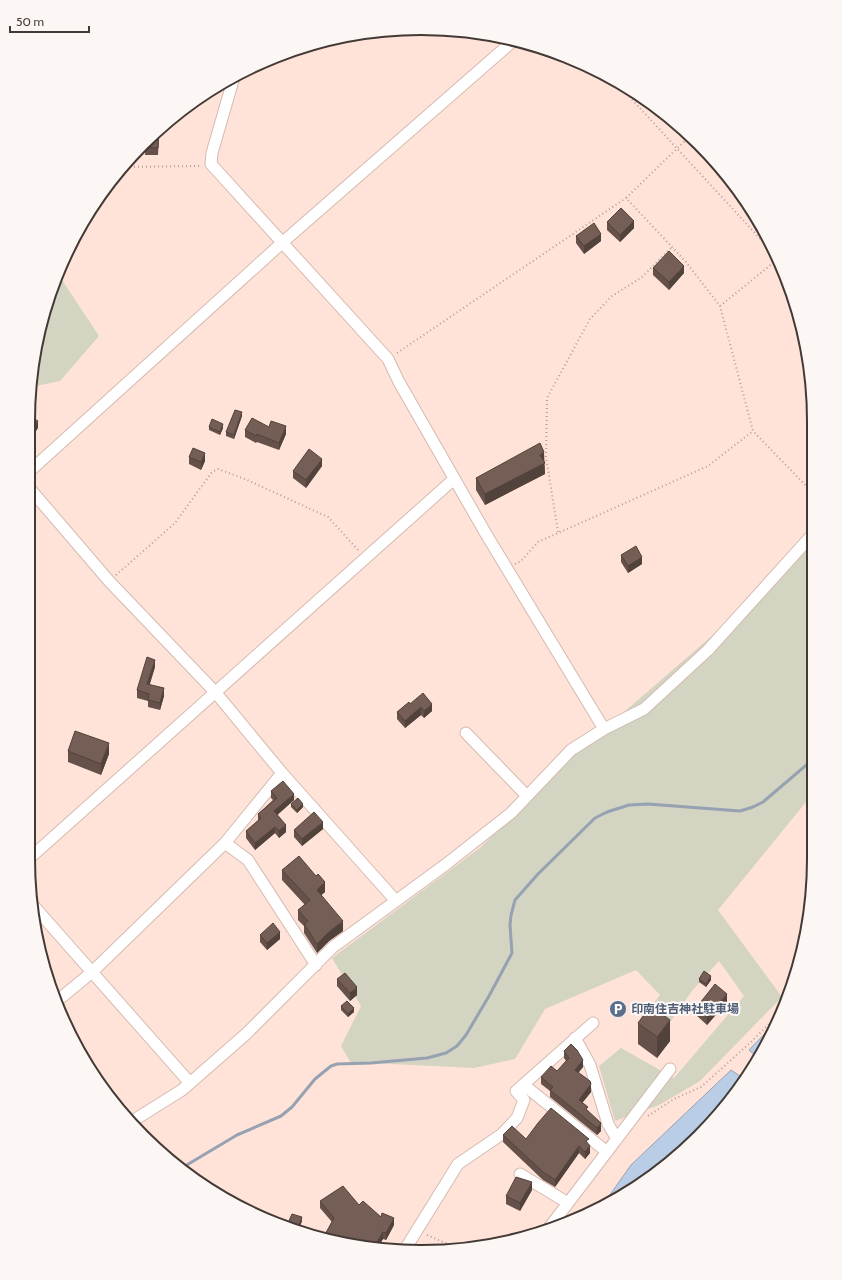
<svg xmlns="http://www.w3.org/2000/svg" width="842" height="1280" font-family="Cabin,'Noto Sans JP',sans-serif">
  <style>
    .green { fill: #d3d4c1 }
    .water { fill: #b9cde7; stroke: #96a1b2 }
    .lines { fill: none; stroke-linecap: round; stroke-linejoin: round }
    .stream { stroke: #96a1b2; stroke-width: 3 }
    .minor-casing { stroke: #d5bab0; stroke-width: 13 }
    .path { stroke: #b49f97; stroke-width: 2; stroke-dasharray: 1 3; stroke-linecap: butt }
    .minor { stroke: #fff; stroke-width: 11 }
    .wall { fill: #655149 }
    .shaded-wall { fill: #52423c }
    .building { fill: #755e55; stroke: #52423c }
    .labels { text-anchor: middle; stroke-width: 4; stroke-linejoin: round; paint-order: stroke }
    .service-label { font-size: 12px; font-weight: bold; fill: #4e5e75; stroke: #fcf6f4; text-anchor: start }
    .rim { fill: none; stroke: #433935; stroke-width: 2 }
  </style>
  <rect width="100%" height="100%" fill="#ffe3d9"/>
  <!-- green -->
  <path class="green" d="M60,267L62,280L99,336L60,381L31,387V369L49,295Z
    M812,536L811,798L806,802L718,910L782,997L700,1081L659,1105L615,1121L599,1066L621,1048L674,1078L744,996L719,961L692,991L666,1028L641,1019L660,995L636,970L545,1009L515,1059L474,1068L370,1063H351L341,1046L361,1006L332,958L481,847L564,764L773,583Z"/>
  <!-- water -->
  <path class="water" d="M779,1019L774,1033L757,1057L749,1050Z
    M731,1070L743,1078L716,1118L660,1171L618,1199L602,1206L631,1165Z"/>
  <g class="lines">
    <!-- stream -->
    <path class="stream" d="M180,1169L237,1135L281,1116L292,1107L315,1079L331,1066L337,1064L371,1063L427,1058L446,1053L457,1046L466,1035L489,996L512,953L510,925L511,915L515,900L538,874L595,818L607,812L629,805L648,804L740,811L753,807L763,802L811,761"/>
    <!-- minor casing -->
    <g class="minor-casing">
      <path id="minor" d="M234,77L212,153L211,164L388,359L399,382L486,534L604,729
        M31,470L283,242L513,41
        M31,490L109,581L216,693L282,773L396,901
        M466,733L527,796
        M225,843L282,773
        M31,857L454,479
        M31,903L190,1083
        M57,1001L91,973L225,843L248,860L316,965
        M575,1038L590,1065L608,1124L617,1139
        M524,1085L607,1152
        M131,1122L182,1090L246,1034L333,947L445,865L511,813L571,750L604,729L644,709L708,650L812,535
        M520,1174L568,1203
        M549,1228L670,1069
        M404,1251L458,1164L502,1134L517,1118L524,1100L516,1091L593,1023"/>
    </g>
    <!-- path -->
    <path class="path" d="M613,79L777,257
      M690,136L626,198L686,262L720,306L753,431L813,493
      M122,167L200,166
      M720,306L778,259
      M397,353L626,198
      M558,532L546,457L547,398L590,319L612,296L642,277L672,247
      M515,564L521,561L538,542L708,466L753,431
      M116,575L175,523L212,472L218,469L245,479L328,517L359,551
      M648,1116L674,1099L701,1087L751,1042L783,1010
      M427,1235L459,1249"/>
    <!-- minor -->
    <use href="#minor" class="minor"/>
  </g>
  <!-- wall -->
  <path class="wall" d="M159,137L158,155H145L146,143Z
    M607,222L634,228L620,242L607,230Z
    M576,236L601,241L584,254L576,243Z
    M653,268L684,273L669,290L653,275Z
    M242,416L234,439L226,436V432Z
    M209,427L223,428L220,435L209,430Z
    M269,427L286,434L279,450L257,442L256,443L245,437V430Z
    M189,457L205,461L201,470L189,464Z
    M544,461L545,474L485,505L476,490V478Z
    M322,466L306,488L293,478V471Z
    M621,555L642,564L628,573L621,562Z
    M155,667L150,684L164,696L160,710L148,707V701L137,698V690Z
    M410,704L432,711L424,718L421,715L405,728L397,719V712Z
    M68,751L109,754L101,775L68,762Z
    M271,791L294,800L277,815L286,832L279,838L275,833L255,850L246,838V831L258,821V814L273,800L271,798Z
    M291,804L303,807L297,813L291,807Z
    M323,829L302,846L294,837V830Z
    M282,870L325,892L321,895L343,931L329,941L317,953L304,933V926L298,920V910L305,905L282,880Z
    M260,935L280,939L267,950L260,942Z
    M337,979L357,995L350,1001L337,986Z
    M699,979L711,980L706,987L699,982Z
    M727,1002L707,1025L696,1015V1008Z
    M341,1006L354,1012L348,1017L341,1010Z
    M638,1023L670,1041L657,1058L638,1044Z
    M564,1051L583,1067L578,1073L591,1092L582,1103L601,1131L597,1135L550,1097V1091L541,1084V1077L557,1071L566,1061L564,1058Z
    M503,1135L526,1139L589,1144L590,1153L585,1159L579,1153L555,1187L543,1180L503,1142Z
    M532,1190L520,1211L506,1204V1196Z
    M320,1201L359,1205L381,1217L394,1225L386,1240L383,1239L377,1249L344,1244L332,1222L320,1208Z
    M302,1221L298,1231L288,1227V1223Z"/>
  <!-- shaded-wall -->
  <path class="shaded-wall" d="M634,221V228L620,242V235Z
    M601,234V241L584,254V246Z
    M684,266V273L669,290V282Z
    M242,412V416L234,439V435Z
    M38,421V428L31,439V431Z
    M223,424V428L220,435V432Z
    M286,426V434L279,450V443Z
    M544,452L545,474L485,505V494L540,455Z
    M205,453V461L201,470V462Z
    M322,459V466L306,488V480Z
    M642,557V564L628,573V566Z
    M155,660V667L147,691V684Z
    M164,688V696L160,710V703Z
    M432,704V711L424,718V711Z
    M421,707V715L405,728V721Z
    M109,743V754L101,775V764Z
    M294,794V800L274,818V811Z
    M303,804V807L297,813V810Z
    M323,822V829L302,846V839Z
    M286,825V832L279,838V831Z
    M275,827V833L255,850V843Z
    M325,882V892L317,899V890Z
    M343,921V931L329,941L317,953V944L329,932Z
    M280,932V939L267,950V943Z
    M711,976V980L706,987V984Z
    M357,987V995L350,1001V993Z
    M727,994V1002L707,1025V1017Z
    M354,1008V1012L348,1017V1014Z
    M670,1020V1041L657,1058V1037Z
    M583,1060V1067L575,1077V1070Z
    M591,1084V1092L579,1107V1100Z
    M601,1123V1131L597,1135V1128Z
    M579,1146V1153L555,1187V1180Z
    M590,1146V1153L585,1159V1152Z
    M532,1182V1190L520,1211V1203Z
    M302,1217V1221L298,1231V1228Z
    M394,1218V1225L386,1240V1233Z
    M383,1232V1239L377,1249L374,1248V1247Z"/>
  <!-- building -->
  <path class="building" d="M159,131L158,148L145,147L146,143Z
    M621,208L634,221L620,235L607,222Z
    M594,223L601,234L584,246L576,236Z
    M669,251L684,266L669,282L653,268Z
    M235,410L242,412L234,435L226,432Z
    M31,417L38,421L31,431Z
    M252,418L269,427L271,421L286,426L279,443L257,434L256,436L245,430Z
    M212,419L223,424L220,432L209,427Z
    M540,443L544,452L540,455L545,463L485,494L476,478Z
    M193,448L205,453L201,462L189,457Z
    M309,449L322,459L306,480L293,471Z
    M636,546L642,557L628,566L621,555Z
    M147,657L155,660L147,684L164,688L160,703L148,700L149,694L137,690Z
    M423,693L432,704L424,711L421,707L405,721L397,712L409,702L410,704Z
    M75,731L109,743L101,764L68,751Z
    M283,781L294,794L274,811L286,825L279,831L275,827L255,843L246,831L261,818L258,814L277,798L271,791Z
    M298,798L303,804L297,810L291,804Z
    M314,812L323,822L302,839L294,830Z
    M299,856L316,876L318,874L325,882L317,890L343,921L329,932L317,944L304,924L308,921L298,910L310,900L282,870Z
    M273,923L280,932L267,943L260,935Z
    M704,971L711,976L706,984L699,979Z
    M345,973L357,987L350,993L337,979Z
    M715,984L727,994L707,1017L696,1008Z
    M347,1001L354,1008L348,1014L341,1006Z
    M651,1005L670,1020L657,1037L638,1023Z
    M571,1044L577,1050L583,1060L575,1070L590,1081L591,1084L579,1100L588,1107L586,1109L601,1123L597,1128L550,1090L553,1087L541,1077L551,1066L557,1071L569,1058L564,1051Z
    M551,1108L589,1139L586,1141L590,1146L585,1152L579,1146L555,1180L543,1172L503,1135L512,1126L526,1139L538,1123Z
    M516,1177L532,1182L520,1203L506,1196Z
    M343,1186L359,1205L363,1201L381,1217L382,1213L394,1218L386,1233L383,1232L374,1247L375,1248L344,1244L323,1238L334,1218L320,1201Z
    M292,1214L302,1217L298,1228L288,1223Z"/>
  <!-- icons -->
  <defs>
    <g id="parking-disc" transform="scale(0.9)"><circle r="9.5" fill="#5c6f8a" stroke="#fcf6f4"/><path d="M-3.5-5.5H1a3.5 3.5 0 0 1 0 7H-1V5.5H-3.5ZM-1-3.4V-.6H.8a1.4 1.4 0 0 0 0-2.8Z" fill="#fff"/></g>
  </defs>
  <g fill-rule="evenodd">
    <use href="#parking-disc" x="618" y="1009"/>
  </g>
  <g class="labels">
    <!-- service labels -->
    <g class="service-label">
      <text x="631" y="1013">印南住吉神社駐車場</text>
    </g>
  </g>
  <!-- crop -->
  <path d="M0 0H842V1280H0ZM421 35H421A386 386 0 0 1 807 421V859A386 386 0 0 1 421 1245H421A386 386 0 0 1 35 859V421A386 386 0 0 1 421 35Z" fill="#fcf6f4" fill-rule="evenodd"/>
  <path class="rim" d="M421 35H421A386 386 0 0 1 807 421V859A386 386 0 0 1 421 1245H421A386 386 0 0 1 35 859V421A386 386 0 0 1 421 35Z"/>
  <!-- scale -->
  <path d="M10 26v6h79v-6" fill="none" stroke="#433935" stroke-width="2"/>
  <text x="16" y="26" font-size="12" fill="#433935" stroke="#fcf6f4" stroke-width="3" paint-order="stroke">50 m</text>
</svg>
